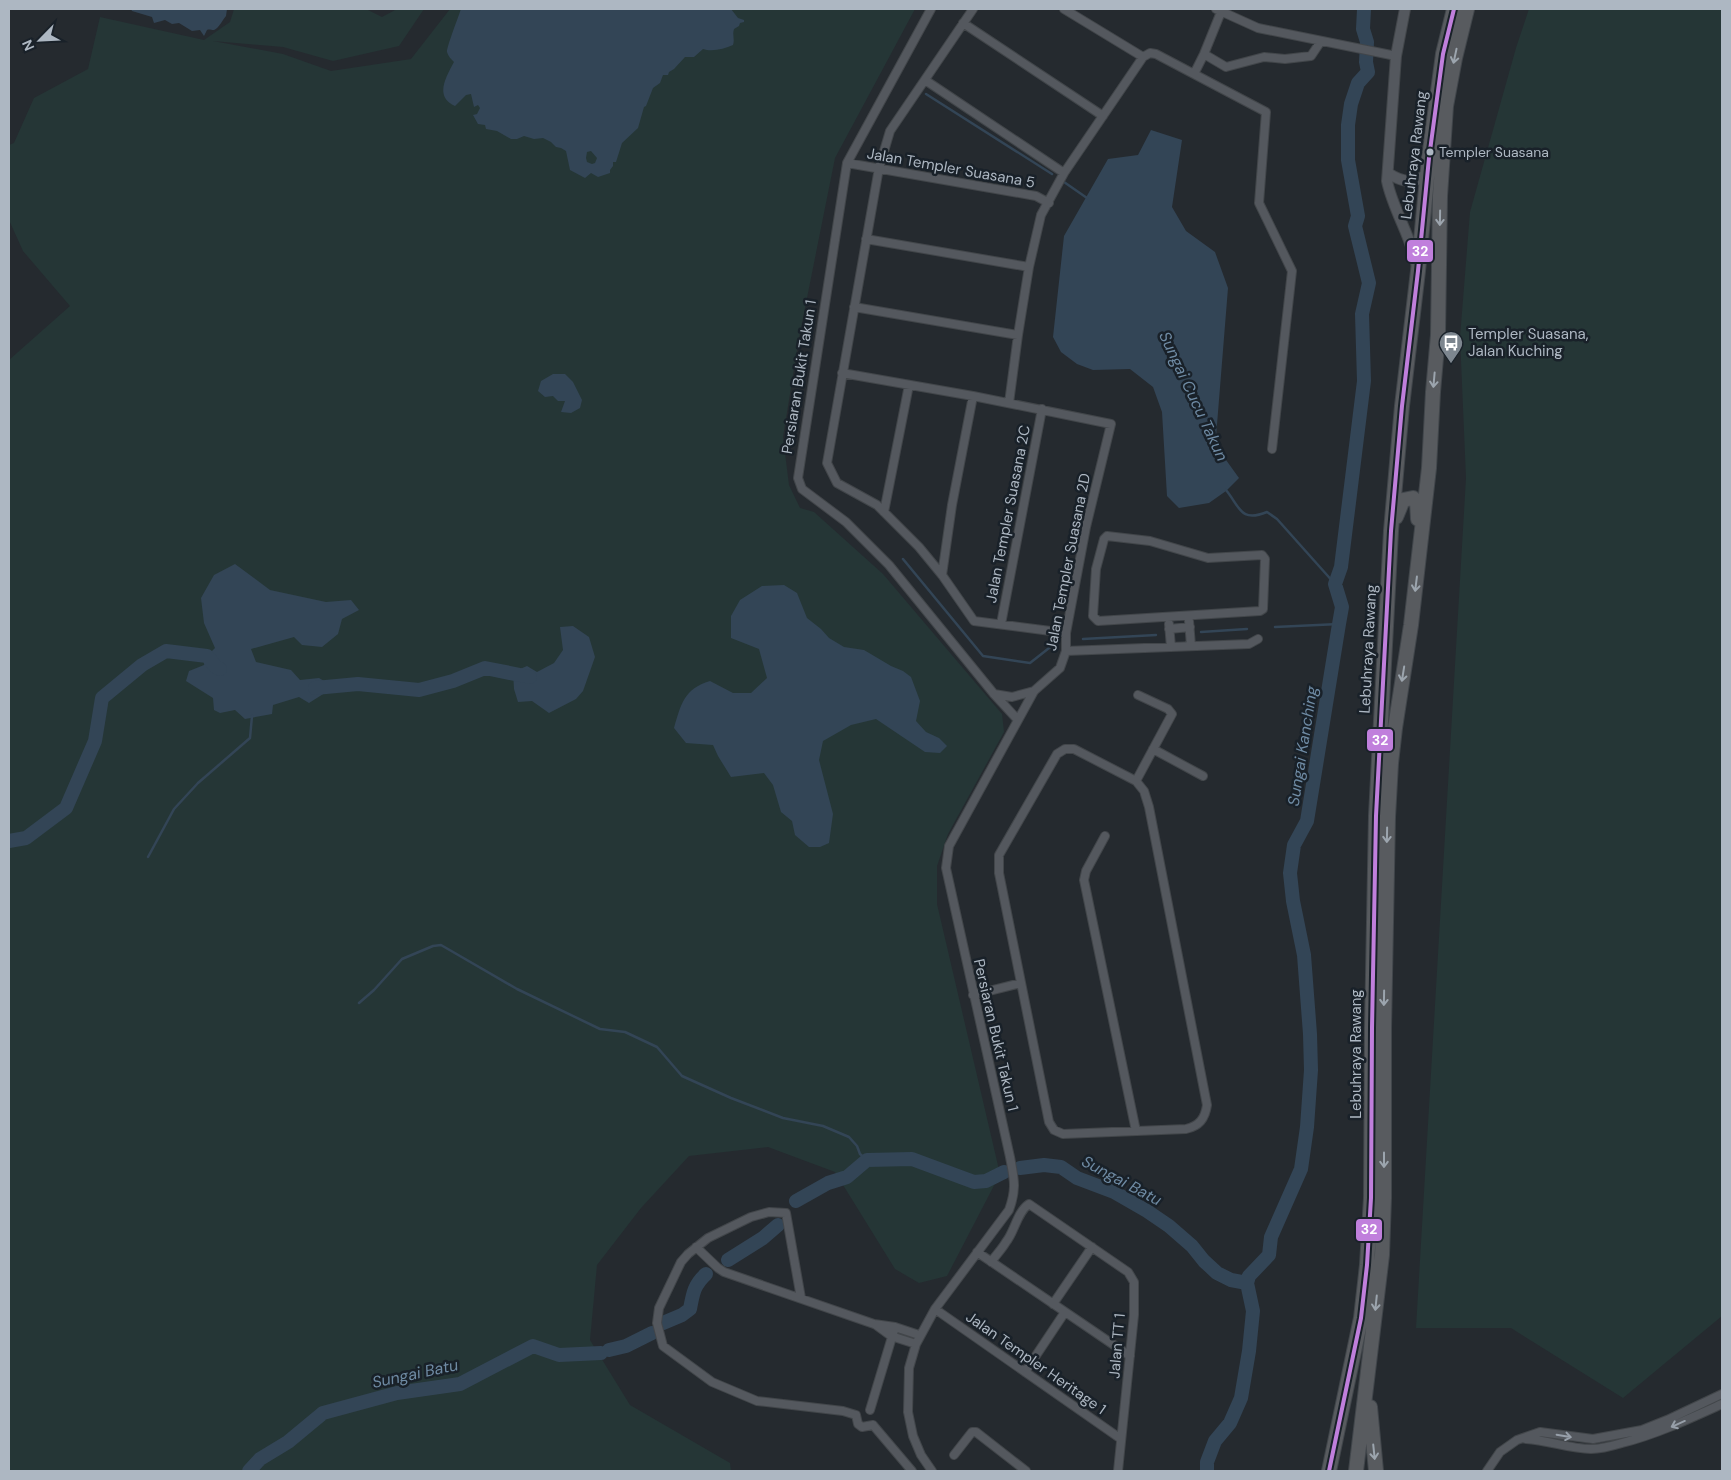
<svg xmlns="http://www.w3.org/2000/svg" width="1731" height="1480" font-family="'DM Sans',sans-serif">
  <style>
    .green { fill: #253636 }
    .water { fill: #334556; fill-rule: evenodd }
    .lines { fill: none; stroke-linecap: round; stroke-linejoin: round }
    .stream { stroke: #334556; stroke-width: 2.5 }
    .river { stroke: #334556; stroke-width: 14 }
    .minor-casing { stroke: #42464a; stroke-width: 10 }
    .tertiary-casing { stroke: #42464a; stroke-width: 12 }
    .trunk-casing { stroke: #41464b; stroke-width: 16 }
    .minor { stroke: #54585e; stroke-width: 8 }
    .tertiary { stroke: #54585e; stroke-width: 10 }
    .trunk { stroke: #585b5f; stroke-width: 14 }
    .bus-1-casing { stroke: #192129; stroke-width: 8 }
    .bus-1 { stroke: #c07fdc; stroke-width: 4 }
    .oneway { stroke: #9ca5ae }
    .oneway2 { stroke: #979fa9 }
    .bus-dot { fill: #adb7c2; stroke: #192129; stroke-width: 2 }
    .labels { text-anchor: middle; stroke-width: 5; stroke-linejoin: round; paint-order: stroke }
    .bus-label { font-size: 14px; fill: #adb7c2; stroke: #192129; text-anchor: start }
    .street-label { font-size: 15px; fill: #adb7c2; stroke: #192129 }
    .poi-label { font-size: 15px; fill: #adb7c2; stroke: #192129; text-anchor: start }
    .water-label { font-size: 16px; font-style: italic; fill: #6f8ba4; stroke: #192129 }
    .line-badge { stroke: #192129; stroke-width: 2 }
    .badge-label { font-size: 14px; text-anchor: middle; font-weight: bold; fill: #fff }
  </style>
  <rect width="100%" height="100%" fill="#252a2f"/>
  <!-- green -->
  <path class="green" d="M234,9H366L382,17L397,9H424L399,46L333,61L283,47L213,41L283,54L331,71L411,59L450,9H915L835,158L799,338L783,437L789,485L800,508L814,512L883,574L1002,714L1004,732L948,834L937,866V904L1000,1174L947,1276L919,1283L895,1269L835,1172L768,1147L689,1156L641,1208L597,1265L590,1340L630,1405L730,1463L731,1471H9V360L70,306L23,251L9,220V145L14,143L34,98L88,69L100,17L204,40L230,22Z
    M1529,9H1722V1316L1623,1398L1511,1328H1416L1466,478L1460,337L1470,212L1516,48Z"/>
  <!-- water -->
  <path class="water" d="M131,9H227L226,16C223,19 219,28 214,30C211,30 209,29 207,30L204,36L200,30L192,31L179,23L172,24L165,20L154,23L152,17L132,11Z
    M461,9H731L738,18L744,20V22L740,23L739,26L734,29C732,35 735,39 733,45C724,49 712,52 703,49L694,57H685L674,69L669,72L668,75H663L660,83L653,88L646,106L644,107L638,128L622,143L616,162H613V166L610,170V173L598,177L591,173L585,178L570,170L566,151L561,148L556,147L551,142L543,138L534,139L524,136L517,139H511L497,131L486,129L485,125L478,124L473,115L477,114L480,108L478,105L474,107L471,94L466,95L455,106C434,97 446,77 454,62C451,59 448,56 447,52C446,49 459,15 461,9ZM591,151L597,158L595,163L592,164L587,162L586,158L587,152Z
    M1151,130L1182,140L1172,207L1186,231L1215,252L1228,288L1216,437L1221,453L1239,478L1226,491L1209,503L1179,508L1167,496L1162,412L1153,387L1130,369L1093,370L1077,364L1061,352L1053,337L1064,236L1108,159L1138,155Z
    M553,374H565L573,382L582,400L580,408L571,413L561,412L565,401H558L553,396L545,397L538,391L541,381Z
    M235,564L270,590L326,602L351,600L359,610L342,619L338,634L322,647L302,645L294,637L251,649L256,662L291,670L300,680L319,678L331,685L328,691L309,703L299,697L273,705L272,714L245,719L235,710L220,713L214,710L213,698L186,681L189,671L204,665L207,656L215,648L204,623L201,598L214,575Z
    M784,585L797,593L807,618L821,629L829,638L844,647L864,650L891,666L903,671L911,677L920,701L916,721L926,732L939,738L947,746L940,753L925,752L876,719L851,725L823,741L819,760L833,814L829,843L820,847H809L795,835L792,821L781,812L773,785L764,773L731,777L718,756L713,745L686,743L674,728C681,704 684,689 710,681L733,693H751L767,678L759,649L731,638V616L740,600L762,586Z
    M573,626L589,637L595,657L583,691L576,699L549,713L532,701L518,702L514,689L513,672L527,666L537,672L554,663L563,650L560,627Z"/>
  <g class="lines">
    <!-- stream -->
    <path class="stream" d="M926,94L1052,174
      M1064,182L1087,198
      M1226,490C1240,507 1240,523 1267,512L1277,519L1335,584
      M903,559L983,656L1030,663L1058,641
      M1275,627L1339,624
      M1201,632L1247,629
      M1083,639L1156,635
      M148,857L174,809L198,783L250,738L252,716
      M359,1003L374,990L402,959L433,946L441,945L517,989L600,1029L625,1032L657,1047L682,1076L731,1098L783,1118L823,1126L849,1137L857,1146L860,1154L867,1160"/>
    <!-- river -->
    <path class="river" d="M315,688L358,684L419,690L453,681L485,668L530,677
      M9,841L26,838L66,808L95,741L102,698L142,665L166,651L207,656L216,667L220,669
      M1020,1168L1044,1165L1061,1167L1077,1178L1114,1192L1147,1211L1169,1226L1192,1246L1204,1261L1217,1273L1231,1280L1247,1283
      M796,1201L828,1183L847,1177L867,1160L912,1159L974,1182L986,1181L1004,1172
      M728,1260L763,1238L778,1225
      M663,1323L682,1315L690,1309C693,1293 694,1285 706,1274
      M609,1350L626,1346L652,1333
      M249,1471L260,1459L288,1442L323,1413L397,1393L460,1384L533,1346L559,1355L601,1353
      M1207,1471V1462L1215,1441L1230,1423L1241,1398L1249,1351L1253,1311L1247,1283L1249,1276L1269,1255L1271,1237L1301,1169L1307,1127L1311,1070L1310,1034L1304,955L1293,901L1290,873L1294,845L1307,821L1339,624L1342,607L1335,584L1341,567L1364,381L1362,314L1369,283L1355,226L1358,216L1348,160V125L1351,104L1358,83L1368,72L1366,62L1367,42L1363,29L1364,9"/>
    <!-- minor casing -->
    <g class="minor-casing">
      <path id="minor" d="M931,9L847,163L798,478L802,489L846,522L889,565L994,694L1018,720
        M973,9L890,131L879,168L827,463L837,483L877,505L919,547L942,575L974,621L1066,633
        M1064,9L1143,57
        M1216,9L1258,28L1396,56
        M963,23L1103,116
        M1204,54L1226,67L1264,57L1285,59L1311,56L1321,41
        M1194,74L1204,54L1221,12
        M925,80L1064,173
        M847,163L1036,196L1049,203
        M866,239L1029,267
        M854,307L1018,335
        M842,373L973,396L1111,424L1086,527L1066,633V651L1060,668L1034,691L949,846L946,868L1010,1157C1014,1179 1017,1188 1009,1210L935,1309L916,1344L909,1368L908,1412L913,1436L921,1455L932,1471
        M1009,403L1018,335L1029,267L1041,215L1064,173L1143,57L1150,53L1156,54L1266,112L1259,203L1292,271L1272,449
        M884,512L909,385
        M1107,536L1150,541L1208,558L1262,555L1265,559L1263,609L1260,611L1098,621L1093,616L1096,569L1104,539Z
        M942,575L952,505L973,396
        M1189,621L1191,646
        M1001,624L1042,409
        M1169,624L1171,647
        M1169,629L1190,627
        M1066,651L1249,644L1258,639
        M994,694L1012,697L1034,691
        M1065,749H1074L1136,781L1144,791L1149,807L1207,1105C1205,1119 1199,1126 1186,1129L1063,1134L1054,1130L1049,1122L999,873V855L1057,754Z
        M1153,749L1203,776
        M1136,781L1172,714L1168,709L1138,695
        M1105,836L1086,871L1084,880L1136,1131
        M973,995L1021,983
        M696,1247L718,1268L724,1272L874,1324L895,1327L919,1335
        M977,1252L1130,1356
        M991,1262C996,1255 1002,1249 1006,1242C1015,1231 1017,1212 1029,1204L1128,1272L1134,1282V1315L1118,1471
        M801,1298L786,1213L769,1212L751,1217L708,1238L688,1254L681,1262L659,1308L657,1323L663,1346L712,1382L757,1401L843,1411L856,1415
        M1053,1304L1092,1247
        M935,1309L1121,1439
        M876,1325L891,1336L916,1344
        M1025,1372L1065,1312
        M870,1410L895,1327
        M856,1415L858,1424L862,1427L873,1425
        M873,1425L912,1471
        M1526,1439C1548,1440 1569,1449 1591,1449C1601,1449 1612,1446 1622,1443C1657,1434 1689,1419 1722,1404
        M954,1455L972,1432H976L1026,1471
        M1487,1471L1500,1452L1517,1440L1540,1432L1593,1439L1642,1430L1667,1420L1722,1394"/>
    </g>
    <!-- tertiary casing -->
    <g class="tertiary-casing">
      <path id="tertiary" d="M1405,9L1396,56L1387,181C1393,210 1410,234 1416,263
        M1388,173C1400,181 1415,186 1427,173"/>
    </g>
    <!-- trunk casing -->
    <g class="trunk-casing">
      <path id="trunk" d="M1396,517L1403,500L1413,498L1417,502L1418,519
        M1370,1407L1376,1471
        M1329,1471L1361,1318L1367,1265L1371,1198L1372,1028L1376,816L1391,531L1402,406L1418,271L1429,158L1443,54L1454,9
        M1356,1471L1382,1255L1384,1198V1029L1388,817L1391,763L1395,728L1411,625L1429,468L1433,392L1438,335L1440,196L1446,106L1455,58L1467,9"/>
    </g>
    <!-- minor -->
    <use href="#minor" class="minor"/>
    <!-- tertiary -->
    <use href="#tertiary" class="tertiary"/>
    <!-- trunk -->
    <use href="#trunk" class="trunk"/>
    <!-- bus-1 casing -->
    <g class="bus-1-casing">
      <path id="bus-1" d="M1329,1471L1361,1318L1367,1265L1371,1198L1372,1028L1376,816L1391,531L1402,406L1418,271L1429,158L1443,54L1454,9"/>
    </g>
    <!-- bus-1 -->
    <use href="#bus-1" class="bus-1"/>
  </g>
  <!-- one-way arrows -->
  <defs><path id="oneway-shaft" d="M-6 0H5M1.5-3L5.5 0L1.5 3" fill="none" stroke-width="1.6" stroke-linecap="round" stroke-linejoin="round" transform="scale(1.25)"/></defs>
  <g class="oneway">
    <use href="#oneway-shaft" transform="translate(1455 56) rotate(102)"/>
    <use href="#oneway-shaft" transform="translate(1440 218) rotate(91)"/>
    <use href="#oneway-shaft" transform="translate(1434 380) rotate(95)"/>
    <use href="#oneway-shaft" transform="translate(1416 584) rotate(97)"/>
    <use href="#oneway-shaft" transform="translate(1403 674) rotate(99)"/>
    <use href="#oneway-shaft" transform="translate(1387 835) rotate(91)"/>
    <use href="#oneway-shaft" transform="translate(1384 998) rotate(91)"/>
    <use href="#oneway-shaft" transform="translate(1384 1160) rotate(90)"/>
    <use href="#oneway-shaft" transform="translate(1376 1303) rotate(96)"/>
    <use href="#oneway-shaft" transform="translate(1374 1452) rotate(84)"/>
  </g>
  <g class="oneway2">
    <use href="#oneway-shaft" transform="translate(1678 1424) rotate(156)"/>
    <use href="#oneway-shaft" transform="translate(1564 1436) rotate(10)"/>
  </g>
  <!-- icons -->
  <defs>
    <g id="bus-pin" transform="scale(1.25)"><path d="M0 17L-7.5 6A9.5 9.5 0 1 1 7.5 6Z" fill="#7d868f" stroke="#192129"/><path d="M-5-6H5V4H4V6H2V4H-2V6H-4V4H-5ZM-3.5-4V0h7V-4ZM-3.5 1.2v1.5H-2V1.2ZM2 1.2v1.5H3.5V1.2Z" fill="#fff"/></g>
  </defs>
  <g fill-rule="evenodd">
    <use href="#bus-pin" x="1451" y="343"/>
  </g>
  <!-- markers -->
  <circle class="bus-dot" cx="1430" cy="152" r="4.5"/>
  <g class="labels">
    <!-- bus labels -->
    <g class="bus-label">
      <text x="1439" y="157">Templer Suasana</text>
    </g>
    <!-- street labels -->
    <g class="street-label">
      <text transform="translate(1414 155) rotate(-83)" y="5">Lebuhraya Rawang</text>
      <text transform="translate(951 168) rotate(10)" y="5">Jalan Templer Suasana 5</text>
      <text transform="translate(799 377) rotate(-81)" y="5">Persiaran Bukit Takun 1</text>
      <text transform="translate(1008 514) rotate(-79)" y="5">Jalan Templer Suasana 2C</text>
      <text transform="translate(1068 562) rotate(-79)" y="5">Jalan Templer Suasana 2D</text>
      <text transform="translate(1368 649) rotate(-87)" y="5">Lebuhraya Rawang</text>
      <text transform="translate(996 1035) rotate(77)" y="5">Persiaran Bukit Takun 1</text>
      <text transform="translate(1356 1054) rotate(-90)" y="5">Lebuhraya Rawang</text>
      <text transform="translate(1117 1346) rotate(-85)" y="5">Jalan TT 1</text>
      <text transform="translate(1036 1363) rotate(35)" y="5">Jalan Templer Heritage 1</text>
    </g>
    <!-- poi labels -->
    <g class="poi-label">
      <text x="1468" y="339">Templer Suasana,<tspan x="1468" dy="17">Jalan Kuching</tspan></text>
    </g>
    <!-- water labels -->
    <g class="water-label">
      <text transform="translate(1194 396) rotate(65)" y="6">Sungai Cucu Takun</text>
      <text transform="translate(1302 746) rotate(-81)" y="6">Sungai Kanching</text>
      <text transform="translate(1122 1180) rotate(28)" y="6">Sungai Batu</text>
      <text transform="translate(415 1373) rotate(-12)" y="6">Sungai Batu</text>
    </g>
  </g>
  <g class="line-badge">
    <rect x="1406" y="239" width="28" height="24" rx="5" fill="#c07fdc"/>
    <rect x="1366" y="728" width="28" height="24" rx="5" fill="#c07fdc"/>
    <rect x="1355" y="1218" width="28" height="24" rx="5" fill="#c07fdc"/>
  </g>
  <g class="badge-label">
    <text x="1420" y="256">32</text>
    <text x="1380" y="745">32</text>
    <text x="1369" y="1234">32</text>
  </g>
  <!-- border -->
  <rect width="1731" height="1480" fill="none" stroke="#adb7c2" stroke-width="20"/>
  <!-- north arrow -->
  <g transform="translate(40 40) rotate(246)" stroke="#192129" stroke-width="4" paint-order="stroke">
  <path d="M0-4L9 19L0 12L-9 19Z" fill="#adb7c2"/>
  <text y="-8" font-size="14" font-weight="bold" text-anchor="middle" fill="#adb7c2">N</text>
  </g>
</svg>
